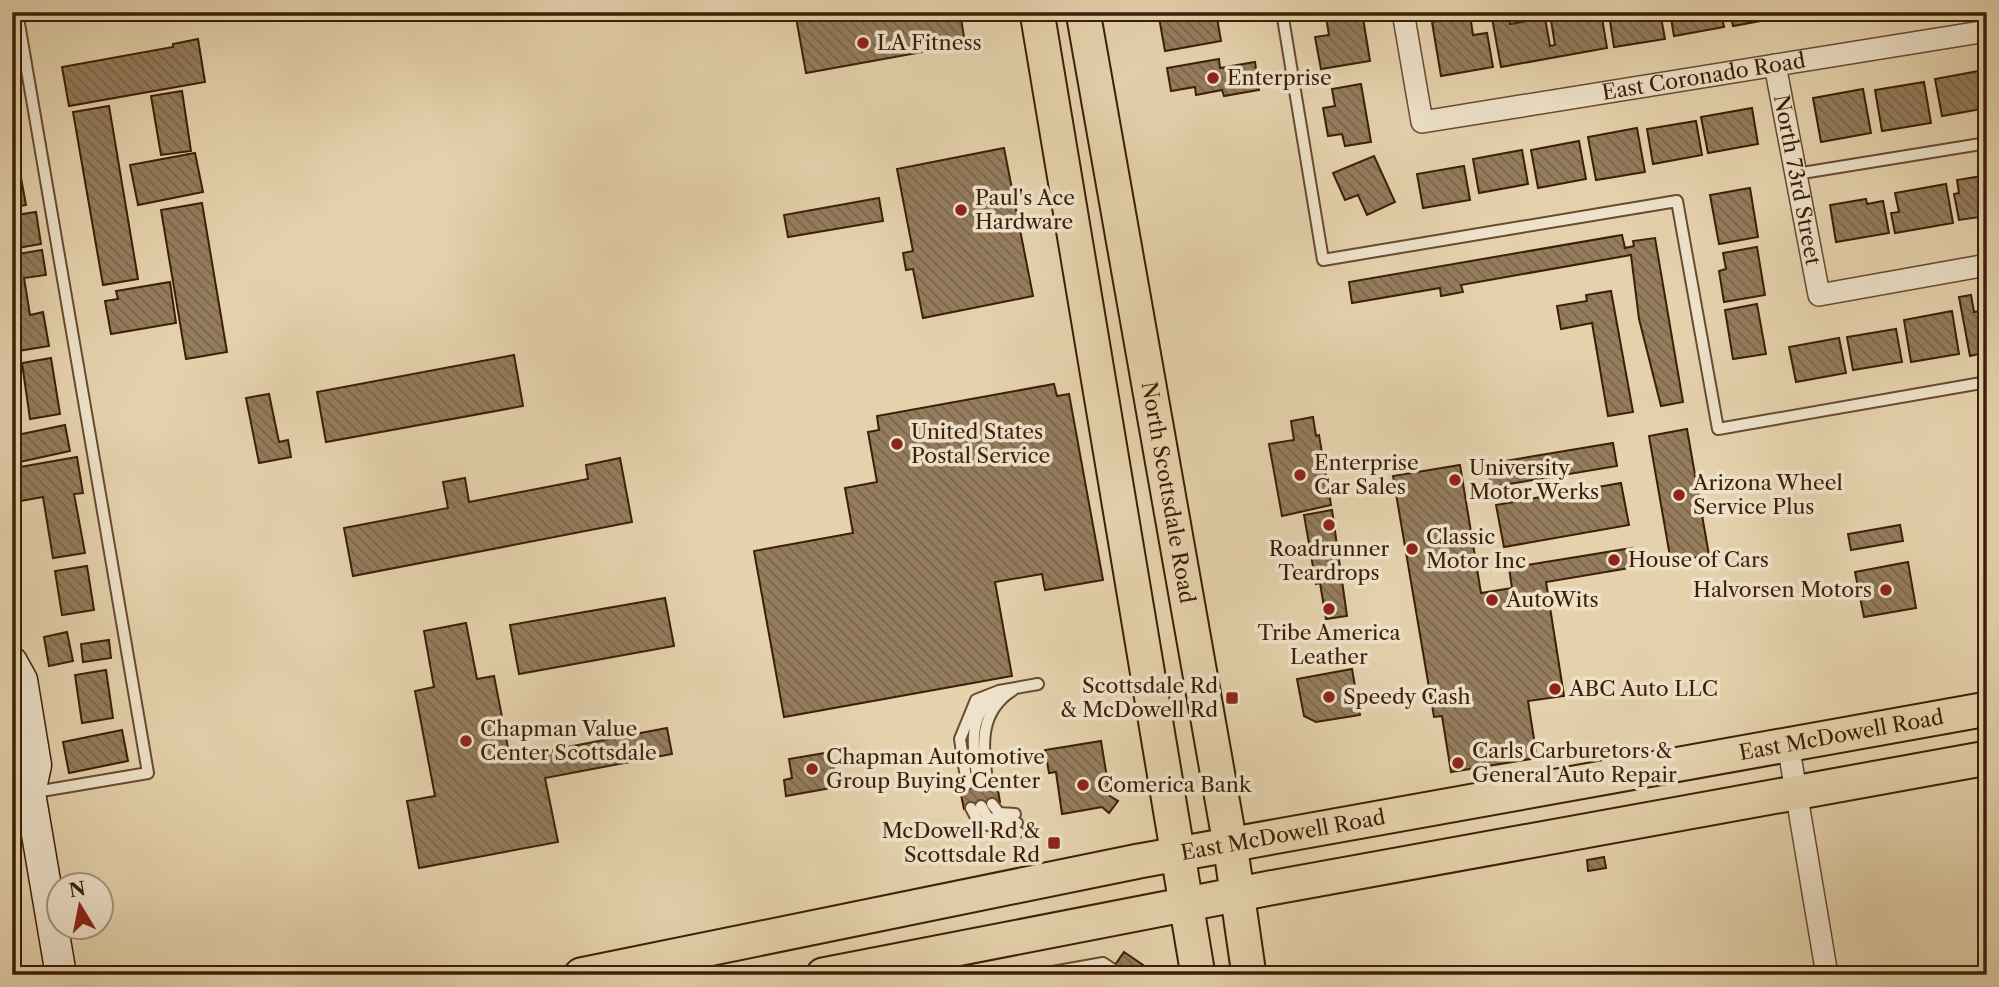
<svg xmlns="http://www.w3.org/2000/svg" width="1999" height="987" font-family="'Libre Caslon Text',serif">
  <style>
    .building { fill: url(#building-back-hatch); stroke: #3d1e07; stroke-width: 2 }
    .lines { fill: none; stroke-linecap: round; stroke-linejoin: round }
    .lane-casing { stroke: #674b30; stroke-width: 14 }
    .street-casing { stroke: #674b30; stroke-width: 24 }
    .secondary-casing { stroke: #3d1e07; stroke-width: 33 }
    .primary-casing { stroke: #3d1e07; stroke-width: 37 }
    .lane { stroke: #eee2ca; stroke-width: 10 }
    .street { stroke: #eee2ca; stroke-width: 21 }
    .secondary { stroke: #eee2ca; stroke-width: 30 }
    .primary { stroke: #e5d2ad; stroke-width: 33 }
    .poi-dot { fill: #8f2418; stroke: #eee2ca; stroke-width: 2.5 }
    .labels { text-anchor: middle; stroke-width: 7; stroke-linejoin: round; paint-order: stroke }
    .poi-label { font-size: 21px; fill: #3d1e07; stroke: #eee2ca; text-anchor: start }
    .street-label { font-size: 21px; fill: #3d1e07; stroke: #eee2ca }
  </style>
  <defs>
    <pattern id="building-back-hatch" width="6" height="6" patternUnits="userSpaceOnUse" patternTransform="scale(1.75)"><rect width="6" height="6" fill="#947c5d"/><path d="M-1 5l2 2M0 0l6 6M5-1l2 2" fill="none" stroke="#7a654b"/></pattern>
  </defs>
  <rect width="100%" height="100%" fill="#e5d2ad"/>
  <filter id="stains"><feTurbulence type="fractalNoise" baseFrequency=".00286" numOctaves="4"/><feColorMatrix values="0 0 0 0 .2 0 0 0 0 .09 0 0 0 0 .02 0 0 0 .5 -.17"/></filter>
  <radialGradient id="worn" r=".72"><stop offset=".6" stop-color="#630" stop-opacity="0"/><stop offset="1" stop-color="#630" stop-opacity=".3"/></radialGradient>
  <!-- building -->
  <path class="building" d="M795,12H960L964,37L957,44L945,47L926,41L928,51L806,73Z
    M1158,12H1216L1221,41L1165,51Z
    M1362,12L1370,61L1321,69L1315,37L1329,35L1326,17Z
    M1593,12H1601L1607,48L1501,67L1492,18L1508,15L1510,24L1545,18L1550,46L1555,45L1551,20Z
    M1622,12H1660L1665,39L1614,47L1609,15Z
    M1670,12H1721L1724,27L1674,36Z
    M1730,12H1781L1782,17L1733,26Z
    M1792,12H1835L1793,20Z
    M1470,15L1473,35L1487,33L1493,67L1441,76L1432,22Z
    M198,39L205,82L69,106L62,67L173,47V44Z
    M1219,59L1220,68L1255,62L1259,90L1224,96L1222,90L1196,95L1195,87L1171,91L1167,68Z
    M1984,70L1987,108L1942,116L1935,79Z
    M1924,82L1931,123L1882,131L1875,90Z
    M1361,84L1371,142L1345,146L1342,134L1328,136L1323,108L1335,106L1332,89Z
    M1863,89L1871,133L1821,142L1813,98Z
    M182,91L191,151L161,155L151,96Z
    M109,106L138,279L103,285L73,112Z
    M1752,108L1758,144L1708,153L1701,117Z
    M1696,121L1702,155L1653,164L1647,129Z
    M1637,128L1645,172L1596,180L1588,137Z
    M1579,141L1586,179L1538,188L1531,150Z
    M1004,148L1033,296L923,318L913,269L906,270L903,253L913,251L897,169Z
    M1522,150L1528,184L1479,193L1473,159Z
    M16,151L26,205L15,207L16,215L36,212L41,244L12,249V152Z
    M195,153L203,192L138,205L130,165Z
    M1374,156L1395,202L1367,215L1358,195L1345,200L1333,173Z
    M1464,166L1470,200L1423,208L1417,174Z
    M1982,176L1983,183L1987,182V216L1959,220L1954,194L1959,193L1957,180Z
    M1946,184L1953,223L1895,233L1891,213L1899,212L1895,193Z
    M1750,188L1758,237L1719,244L1710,195Z
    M879,198L883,221L788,237L784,215Z
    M1866,199L1867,204L1883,201L1889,233L1836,242L1830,205Z
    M202,203L227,352L186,359L161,210Z
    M1622,235L1625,248L1634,246L1633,241L1655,238L1683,402L1661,406L1639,319L1631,255L1461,285L1463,292L1441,296L1440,288L1352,303L1349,282Z
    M1757,247L1765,295L1724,302L1719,271L1726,269L1723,253Z
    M42,250L46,275L24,278L30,315L43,312L49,346L18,351L12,317V255Z
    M170,282L176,323L111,334L105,301L118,299L116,291Z
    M1611,291L1633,412L1608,416L1592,323L1561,329L1557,306L1587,301L1586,295Z
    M1971,295L1974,312L1987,310V352L1970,356L1959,297Z
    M1757,304L1766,354L1733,359L1725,310Z
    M1952,311L1959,354L1911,362L1904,320Z
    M1896,329L1902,362L1853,370L1847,337Z
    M1839,338L1846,373L1796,382L1789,347Z
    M514,355L523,406L326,442L317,392Z
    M51,358L60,414L30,419L22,363Z
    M1054,384L1057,396L1069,394L1103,580L1045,590L1042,574L995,582L1012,676L784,717L754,551L853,533L845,488L877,482L868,432L879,430L877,416Z
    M269,394L279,442L288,440L291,457L259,463L246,398Z
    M1313,417L1316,436L1319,435L1331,505L1282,516L1269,444L1294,440L1291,421Z
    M65,425L70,451L15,463L12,436Z
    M1687,429L1709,555L1671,562L1649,436Z
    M1613,443L1617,466L1491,487L1487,464Z
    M77,457L83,493L74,494L85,553L53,558L43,497L20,501L14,468Z
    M620,458L632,522L353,576L344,528L448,508L443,482L465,478L469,502L588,479L586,465Z
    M1460,465L1481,593L1512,588L1509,568L1632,548L1636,567L1546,582L1564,696L1528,701L1537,758L1451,772L1442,716L1434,717L1393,476Z
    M1621,483L1629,525L1504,547L1496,505Z
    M1332,510L1347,616L1326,619L1320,583L1316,584L1304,515Z
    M1900,525L1903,541L1851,550L1848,534Z
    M1908,562L1916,608L1864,617L1855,572Z
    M87,566L94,610L62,615L55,571Z
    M665,598L674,646L519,674L510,625Z
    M466,623L477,679L494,676L510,758L667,728L672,754L545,778L558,842L419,868L407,801L435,796L415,691L434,687L424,631Z
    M67,632L73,661L49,666L44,637Z
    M109,640L111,658L83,662L81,644Z
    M1352,669L1360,715L1316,722L1304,716L1297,679Z
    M106,670L113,718L82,723L75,675Z
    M122,730L128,761L69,773L63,742Z
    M1101,741L1110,796L1118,801L1109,813L1102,807L1062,814L1056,772L1049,773L1045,750Z
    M831,752L837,787L786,796L784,780L792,778L789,759Z
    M996,779L1000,802L964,809L959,785Z
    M1604,857L1606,868L1588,871L1587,860Z
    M1124,952L1146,967L1140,975H1108Z"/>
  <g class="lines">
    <!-- lane casing -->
    <g class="lane-casing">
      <path id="lane" d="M1282,12L1323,260L1677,201L1718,429L1987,382
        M1796,174L1987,143
        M987,780C982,746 979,711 1013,690
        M978,782C973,750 967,718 994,695
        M967,784L960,739L976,700L999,691L1038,684
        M12,796L148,773L17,12
        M992,804L999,813L1015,814
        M981,806L988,818L1017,823
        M971,808L979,823L1018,832
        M1036,975L1103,963L1112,969"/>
    </g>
    <!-- street casing -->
    <g class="street-casing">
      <g id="street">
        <path id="s1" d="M1403,12L1422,122L1987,31"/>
        <path id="s2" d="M1775,65L1819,295L1987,265"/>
        <path d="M1788,744L1827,975"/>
      </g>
    </g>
    <!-- secondary casing -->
    <g class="secondary-casing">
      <path id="secondary" d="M12,662L22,680L36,765L30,793L61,975
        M12,756L14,768L30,793"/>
    </g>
    <!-- primary casing -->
    <g class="primary-casing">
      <g id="primary">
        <path d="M1037,12L1198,975"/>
        <path id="s3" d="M1083,12L1230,844L1249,975"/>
        <path id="s4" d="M581,975L1139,861L1987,709"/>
        <path d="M823,975L1270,888L1987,758"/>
      </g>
    </g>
    <!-- lane -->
    <use href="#lane" class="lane"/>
    <!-- street -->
    <use href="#street" class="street"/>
    <!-- secondary -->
    <use href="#secondary" class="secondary"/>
    <!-- primary -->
    <use href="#primary" class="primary"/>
  </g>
  <!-- markers -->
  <g class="poi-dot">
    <circle cx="863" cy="43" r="7"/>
    <circle cx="1213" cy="78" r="7"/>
    <circle cx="961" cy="210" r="7"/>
    <circle cx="897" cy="444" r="7"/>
    <circle cx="1300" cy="475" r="7"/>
    <circle cx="1455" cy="480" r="7"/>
    <circle cx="1679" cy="495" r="7"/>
    <circle cx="1329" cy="525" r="7"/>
    <circle cx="1412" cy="549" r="7"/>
    <circle cx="1614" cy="560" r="7"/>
    <circle cx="1886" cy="590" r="7"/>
    <circle cx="1492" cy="600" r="7"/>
    <circle cx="1329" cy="609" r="7"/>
    <circle cx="1555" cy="689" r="7"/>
    <circle cx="1329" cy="697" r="7"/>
    <rect x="1225" y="691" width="14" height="14" rx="3.5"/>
    <circle cx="466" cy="741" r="7"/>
    <circle cx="1458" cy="763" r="7"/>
    <circle cx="812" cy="769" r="7"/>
    <circle cx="1083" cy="785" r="7"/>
    <rect x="1047" y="836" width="14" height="14" rx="3.5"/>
  </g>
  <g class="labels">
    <!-- poi labels -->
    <g class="poi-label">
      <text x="877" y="50">LA Fitness</text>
      <text x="1227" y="85">Enterprise</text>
      <text x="975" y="205">Paul's Ace<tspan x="975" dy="24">Hardware</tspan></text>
      <text x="911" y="439">United States<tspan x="911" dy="24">Postal Service</tspan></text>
      <text x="1314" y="470">Enterprise<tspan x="1314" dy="24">Car Sales</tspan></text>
      <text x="1469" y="475">University<tspan x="1469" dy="24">Motor Werks</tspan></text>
      <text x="1693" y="490">Arizona Wheel<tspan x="1693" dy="24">Service Plus</tspan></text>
      <text x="1426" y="544">Classic<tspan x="1426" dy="24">Motor Inc</tspan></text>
      <text x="1329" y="556" text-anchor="middle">Roadrunner<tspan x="1329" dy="24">Teardrops</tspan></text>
      <text x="1628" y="567">House of Cars</text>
      <text x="1872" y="597" text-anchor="end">Halvorsen Motors</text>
      <text x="1506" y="607">AutoWits</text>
      <text x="1329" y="640" text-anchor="middle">Tribe America<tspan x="1329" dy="24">Leather</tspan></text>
      <text x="1218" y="693" text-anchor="end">Scottsdale Rd<tspan x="1218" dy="24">&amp; McDowell Rd</tspan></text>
      <text x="1569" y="696">ABC Auto LLC</text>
      <text x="1343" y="704">Speedy Cash</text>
      <text x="480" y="736">Chapman Value<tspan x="480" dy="24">Center Scottsdale</tspan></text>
      <text x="1472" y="758">Carls Carburetors &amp;<tspan x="1472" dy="24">General Auto Repair</tspan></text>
      <text x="826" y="764">Chapman Automotive<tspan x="826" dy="24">Group Buying Center</tspan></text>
      <text x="1097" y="792">Comerica Bank</text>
      <text x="1040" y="838" text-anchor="end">McDowell Rd &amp;<tspan x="1040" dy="24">Scottsdale Rd</tspan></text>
    </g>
    <!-- street labels -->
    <g class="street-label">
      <text dy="7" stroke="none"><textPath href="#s1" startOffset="397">East Coronado Road</textPath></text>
      <text dy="7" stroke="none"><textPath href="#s2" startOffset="117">North 73rd Street</textPath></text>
      <text dy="7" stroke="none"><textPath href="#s3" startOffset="488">North Scottsdale Road</textPath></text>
      <text dy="7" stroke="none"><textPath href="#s4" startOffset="1283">East McDowell Road</textPath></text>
      <text dy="7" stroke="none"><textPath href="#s4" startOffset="716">East McDowell Road</textPath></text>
    </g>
  </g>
  <!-- margin -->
  <rect width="1999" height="987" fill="none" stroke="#e5d2ad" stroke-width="42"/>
  <rect x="14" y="14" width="1971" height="959" fill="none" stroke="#3d1e07" stroke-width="3.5"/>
  <rect x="21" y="21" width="1957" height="945" fill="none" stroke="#3d1e07" stroke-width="2"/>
  <!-- north arrow -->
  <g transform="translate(80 906) rotate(350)"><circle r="33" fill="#eee2ca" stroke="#a7947c" stroke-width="2"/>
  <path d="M0-5L12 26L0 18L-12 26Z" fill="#8f2418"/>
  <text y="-10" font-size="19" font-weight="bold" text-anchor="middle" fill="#3d1e07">N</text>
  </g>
  <rect width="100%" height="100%" filter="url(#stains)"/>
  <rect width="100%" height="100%" fill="url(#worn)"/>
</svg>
